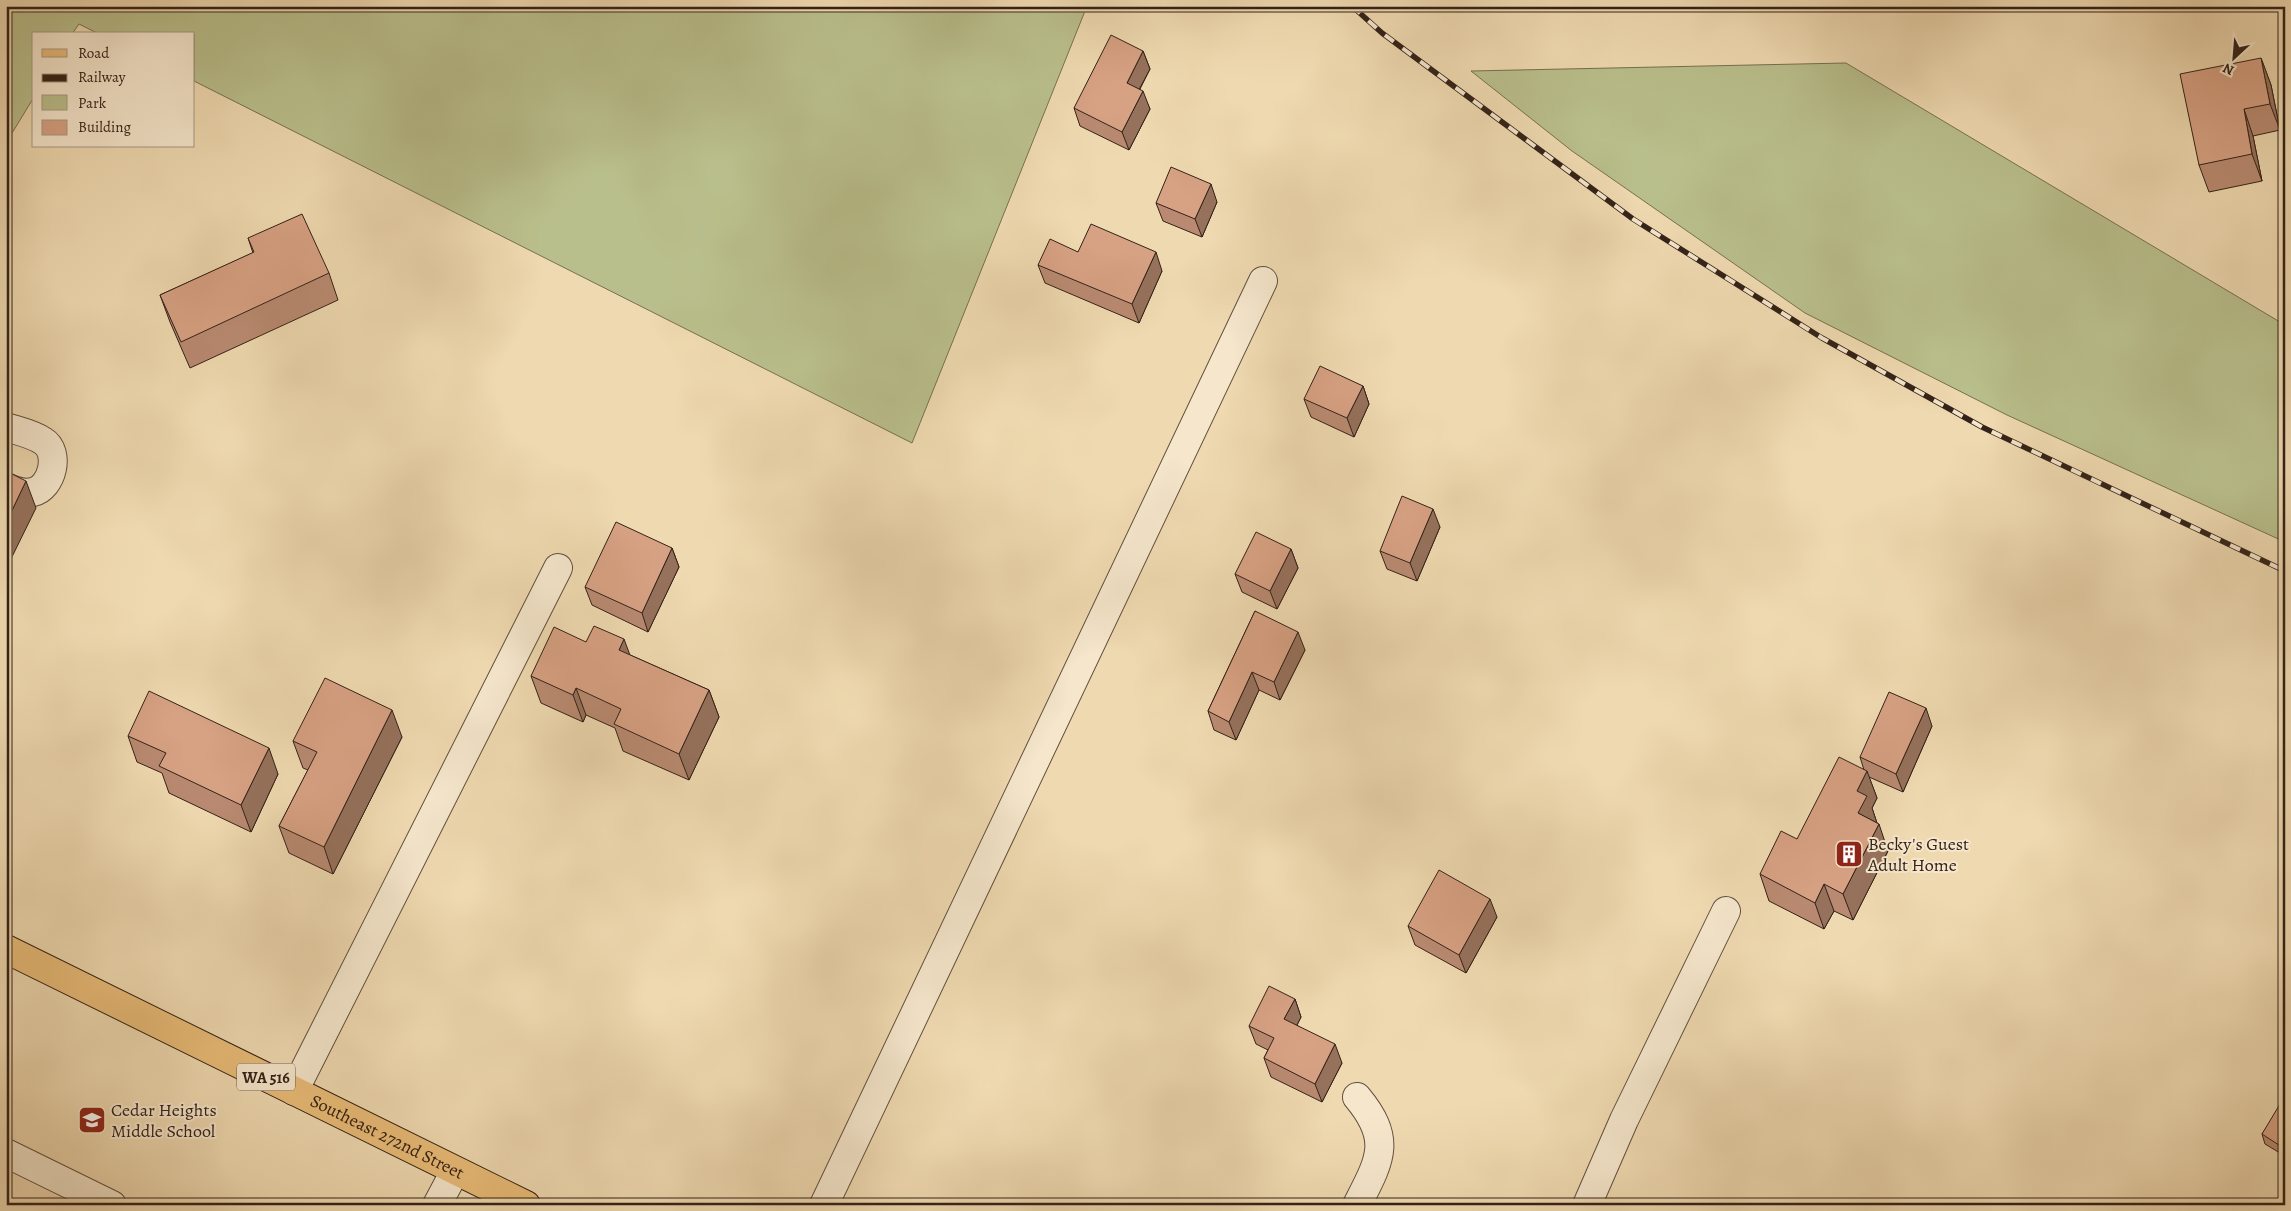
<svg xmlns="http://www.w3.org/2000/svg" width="2291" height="1211" font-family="Alegreya,serif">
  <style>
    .green { fill: #b9bf8c; stroke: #767052 }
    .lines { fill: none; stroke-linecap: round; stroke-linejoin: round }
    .minor-casing { stroke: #62503e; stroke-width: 30 }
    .major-casing { stroke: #332218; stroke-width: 30 }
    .minor { stroke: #f5e6cc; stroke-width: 28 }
    .major { stroke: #e8bc78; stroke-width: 28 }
    .rail-casing { stroke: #332218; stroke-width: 5.5 }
    .rail { stroke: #f5e6cc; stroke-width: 4; stroke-dasharray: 11; stroke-linecap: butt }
    .wall { fill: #b98a71; stroke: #332218 }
    .shaded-wall { fill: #96715c; stroke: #332218 }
    .building { fill: #d7a183; stroke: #332218 }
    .labels { text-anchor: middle; stroke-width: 4; stroke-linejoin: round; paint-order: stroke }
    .shield { fill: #f5e6cc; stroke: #6d5d4e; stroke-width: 1 }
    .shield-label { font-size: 16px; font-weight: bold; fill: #332218 }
    .poi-label { font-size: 18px; fill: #332218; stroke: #f5e6cc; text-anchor: start }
    .street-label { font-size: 18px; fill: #332218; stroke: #f5e6cc }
  </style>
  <rect width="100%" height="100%" fill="#efd9b0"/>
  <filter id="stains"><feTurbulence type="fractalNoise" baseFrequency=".004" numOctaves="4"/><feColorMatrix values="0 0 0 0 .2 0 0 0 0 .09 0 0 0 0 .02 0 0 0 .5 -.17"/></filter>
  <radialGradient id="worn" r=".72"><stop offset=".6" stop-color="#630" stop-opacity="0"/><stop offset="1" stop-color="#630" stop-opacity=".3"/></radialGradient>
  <!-- green -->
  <path class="green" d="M6,6H1087L912,443L194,81V34H99L79,24L72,34H34V97L6,143Z
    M1846,63L2285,325V542L2007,415L1805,313L1572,151L1471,71Z"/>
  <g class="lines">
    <!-- minor casing -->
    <g class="minor-casing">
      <path id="minor" d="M6,427C18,431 33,434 43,441C61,452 52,488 33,492C24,494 14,491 6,487
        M294,1091L558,568
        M6,1153L112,1205
        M437,1205L455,1171
        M824,1205L1263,281
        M1357,1205C1380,1160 1393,1140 1357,1097
        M1587,1205L1624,1120L1726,911"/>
    </g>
    <!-- major casing -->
    <g class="major-casing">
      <g id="major">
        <path id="s1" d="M6,949L526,1205"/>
      </g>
    </g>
    <!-- minor -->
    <use href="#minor" class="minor"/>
    <!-- major -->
    <use href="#major" class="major"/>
    <!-- rail casing -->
    <g class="rail-casing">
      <path id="rail" d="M1352,6L1382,33L1633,219L1822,338L1982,427L2285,571"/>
    </g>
    <!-- rail -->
    <use href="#rail" class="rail"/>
  </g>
  <!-- wall -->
  <path class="wall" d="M1143,51L1150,69L1140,89L1150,109L1129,150L1080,126L1074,108Z
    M2261,58L2271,85L2280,130L2253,136L2262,181L2209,192L2199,165Z
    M1217,202L1202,237L1163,221L1156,203Z
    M248,238L329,273L338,300L190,368L170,322L160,295L253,253Z
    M1078,252L1162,271L1139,323L1045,283L1038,265Z
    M1363,386L1369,404L1354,437L1311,417L1304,399Z
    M1440,527L1417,581L1387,569L1380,551Z
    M672,548L679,567L648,632L592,605L585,587Z
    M1291,549L1298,568L1277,609L1242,592L1235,574Z
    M1255,611L1305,650L1280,700L1259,690L1236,740L1214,730L1208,711Z
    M586,642L630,655L709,690L719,717L689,780L623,751L615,728L586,715L583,722L541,703L531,676Z
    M1932,726L1903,792L1869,777L1877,798L1872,808L1877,823L1888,851L1853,920L1834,911L1824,929L1769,901L1760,874L1797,839L1864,770L1860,757Z
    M128,736L278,774L251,832L169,793L162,773L137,762Z
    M402,737L333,874L289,853L279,826L308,770L303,768L293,741Z
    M1497,917L1466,973L1415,945L1408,926Z
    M1295,999L1301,1017L1297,1025L1342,1063L1322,1102L1271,1077L1264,1058L1268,1050L1256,1044L1249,1026Z
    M2285,1100V1156L2265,1144L2262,1134Z"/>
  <!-- shaded-wall -->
  <path class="shaded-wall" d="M1143,51L1150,69L1133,101L1127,83Z
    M2261,58L2271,85L2280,130L2270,104Z
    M1143,91L1150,109L1129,150L1122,132Z
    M2244,109L2253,136L2262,181L2252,154Z
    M1211,184L1217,202L1202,237L1195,219Z
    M1156,252L1162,271L1139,323L1132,304Z
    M1363,386L1369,404L1354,437L1347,418Z
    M26,481L36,508L6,569V523Z
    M1433,509L1440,527L1417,581L1410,563Z
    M672,548L679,567L648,632L642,613Z
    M1291,549L1298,568L1277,609L1270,591Z
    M1298,632L1305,650L1280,700L1274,682Z
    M624,639L634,666L619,650Z
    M1252,672L1259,690L1236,740L1229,722Z
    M576,688L586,715L583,722L573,695Z
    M709,690L719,717L689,780L679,754Z
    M1926,708L1932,726L1903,792L1896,774Z
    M392,710L402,737L333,874L324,847Z
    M269,748L278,774L251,832L241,805Z
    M1867,771L1877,798L1872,808L1877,823L1858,813L1857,791Z
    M1879,824L1888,851L1853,920L1843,894Z
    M1824,884L1834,911L1824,929L1815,903Z
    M1490,899L1497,917L1466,973L1459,955Z
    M1295,999L1301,1017L1291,1037L1284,1019Z
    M1335,1044L1342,1063L1322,1102L1315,1084Z"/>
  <!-- building -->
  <path class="building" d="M1111,35L1143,51L1127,83L1143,91L1122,132L1074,108Z
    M2261,58L2270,104L2244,109L2252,154L2199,165L2180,74Z
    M1171,167L1211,184L1195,219L1156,203Z
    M302,214L329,273L181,342L160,295L254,252L248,238Z
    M1091,224L1156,252L1132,304L1038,265L1050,239L1078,252Z
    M1320,366L1363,386L1347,418L1304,399Z
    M6,471L26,481L6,523Z
    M1402,496L1433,509L1410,563L1380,551Z
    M616,522L672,548L642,613L585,587Z
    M1256,532L1291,549L1270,591L1235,574Z
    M1255,611L1298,632L1274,682L1252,672L1229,722L1208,711Z
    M594,626L624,639L619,650L709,690L679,754L614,724L621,709L576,688L573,695L531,676L554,627L586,642Z
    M325,678L392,710L324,847L279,826L317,752L293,741Z
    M149,691L269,748L241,805L159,766L166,753L128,736Z
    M1889,692L1926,708L1896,774L1860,757Z
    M1839,757L1867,771L1857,791L1867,796L1858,813L1879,824L1843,894L1824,884L1815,903L1760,874L1781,831L1797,839Z
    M1439,870L1490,899L1459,955L1408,926Z
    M1269,986L1295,999L1284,1019L1335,1044L1315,1084L1264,1058L1274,1038L1249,1026Z
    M2283,1099L2285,1100V1149L2262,1134Z"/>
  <!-- icons -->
  <defs>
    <g id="building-square" transform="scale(1.4375)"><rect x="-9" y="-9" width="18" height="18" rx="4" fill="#8f2418" stroke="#f5e6cc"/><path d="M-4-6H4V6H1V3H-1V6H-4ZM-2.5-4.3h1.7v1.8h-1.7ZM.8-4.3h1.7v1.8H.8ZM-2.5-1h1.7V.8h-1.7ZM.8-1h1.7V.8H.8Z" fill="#fff"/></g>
    <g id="school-square" transform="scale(1.4375)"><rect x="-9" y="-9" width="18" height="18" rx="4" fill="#8f2418" stroke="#f5e6cc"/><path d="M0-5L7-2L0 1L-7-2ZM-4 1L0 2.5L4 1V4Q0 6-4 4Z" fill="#fff"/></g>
  </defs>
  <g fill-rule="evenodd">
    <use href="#building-square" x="1849" y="854"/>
    <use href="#school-square" x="92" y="1120"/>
  </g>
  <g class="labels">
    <!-- shield labels -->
    <rect class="shield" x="237" y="1063.5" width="58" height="27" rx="4"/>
    <g class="shield-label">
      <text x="266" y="1083">WA 516</text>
    </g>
    <!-- poi labels -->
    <g class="poi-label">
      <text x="1868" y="850">Becky's Guest<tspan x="1868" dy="21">Adult Home</tspan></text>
      <text x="111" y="1116">Cedar Heights<tspan x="111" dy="21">Middle School</tspan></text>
    </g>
    <!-- street labels -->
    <g class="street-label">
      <text dy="6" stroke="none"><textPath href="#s1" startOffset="425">Southeast 272nd Street</textPath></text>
    </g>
  </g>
  <!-- margin -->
  <rect width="2291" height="1211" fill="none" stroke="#efd9b0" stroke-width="25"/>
  <rect x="8" y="8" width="2276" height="1196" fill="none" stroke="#332218" stroke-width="2.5"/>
  <rect x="12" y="12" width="2266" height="1186" fill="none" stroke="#332218"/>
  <!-- legend -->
  <rect x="32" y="32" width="162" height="115" fill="#f5e6cc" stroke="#a79884"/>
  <rect x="42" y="49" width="25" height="8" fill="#e8bc78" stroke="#a79884"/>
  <text x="78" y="58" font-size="15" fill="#332218">Road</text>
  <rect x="42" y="74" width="25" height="8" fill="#332218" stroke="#a79884"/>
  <text x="78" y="82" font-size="15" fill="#332218">Railway</text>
  <rect x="42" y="95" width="25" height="15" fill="#b9bf8c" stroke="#a79884"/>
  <text x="78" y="108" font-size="15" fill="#332218">Park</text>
  <rect x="42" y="120" width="25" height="15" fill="#d7a183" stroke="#a79884"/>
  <text x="78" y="132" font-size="15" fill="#332218">Building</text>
  <!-- north arrow -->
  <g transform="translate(2234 58) rotate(206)" stroke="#f5e6cc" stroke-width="4" paint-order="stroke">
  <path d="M0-4L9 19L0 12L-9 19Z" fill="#332218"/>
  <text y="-8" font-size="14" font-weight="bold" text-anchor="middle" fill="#332218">N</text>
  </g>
  <rect width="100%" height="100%" filter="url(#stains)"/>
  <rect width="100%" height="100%" fill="url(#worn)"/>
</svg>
